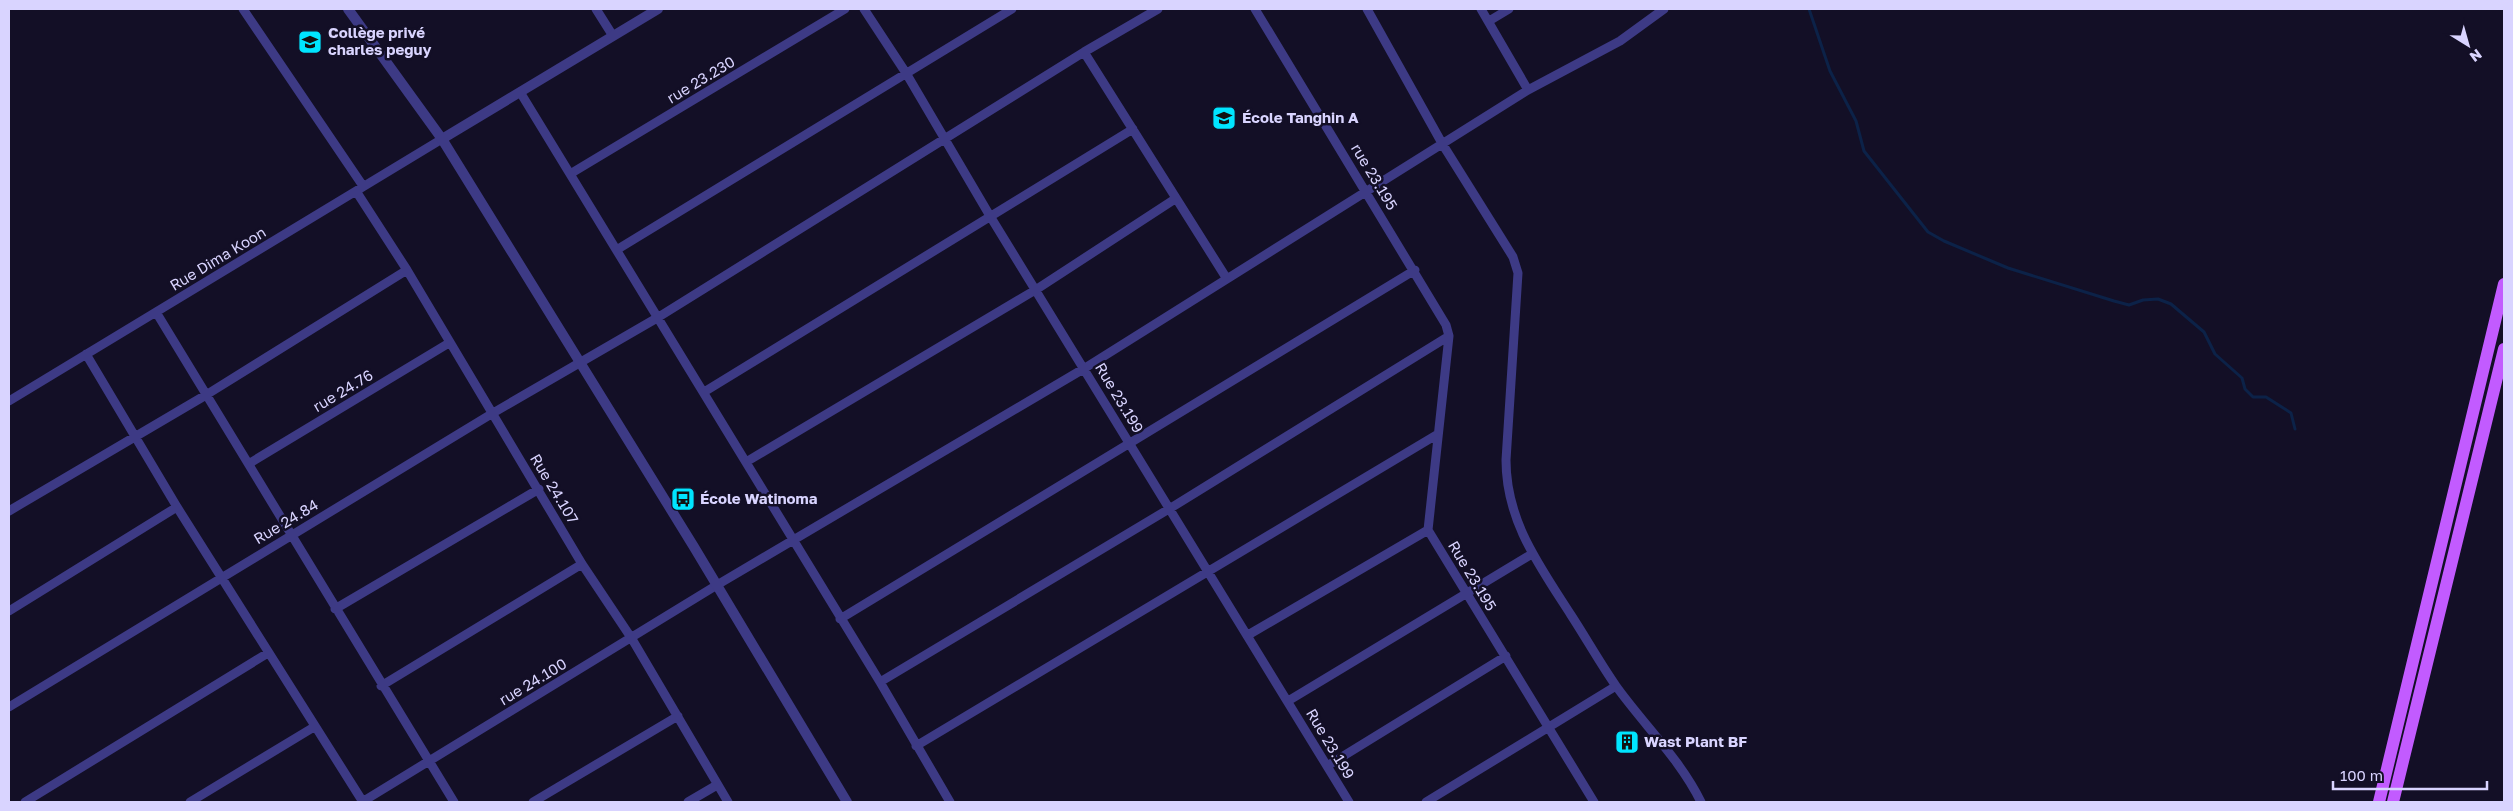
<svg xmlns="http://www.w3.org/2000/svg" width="2513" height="811" font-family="'Golos Text',sans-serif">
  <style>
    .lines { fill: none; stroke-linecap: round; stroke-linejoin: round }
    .stream { stroke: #0c2248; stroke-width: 3 }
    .minor { stroke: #3d3a85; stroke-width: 9 }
    .tertiary { stroke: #3d3a85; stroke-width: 10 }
    .primary { stroke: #c25bff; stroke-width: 12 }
    .labels { text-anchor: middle; stroke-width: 5; stroke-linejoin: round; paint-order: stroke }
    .poi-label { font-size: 15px; font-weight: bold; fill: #d9d4ff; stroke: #130f26; text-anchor: start }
    .street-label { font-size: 15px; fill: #d9d4ff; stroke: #130f26 }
  </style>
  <rect width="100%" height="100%" fill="#130f26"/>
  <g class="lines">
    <!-- stream -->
    <path class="stream" d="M1809,9L1830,71L1856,121L1864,151L1928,232L1944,241L2008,268L2114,301L2129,305L2143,300L2158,299L2171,304L2204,332L2215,354L2242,378L2245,389L2253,397H2266L2291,413L2295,429"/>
    <!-- minor -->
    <path class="minor" d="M243,9L363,186
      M596,9L613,36
      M864,9L906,73L990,216L1349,802
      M1255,9L1446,325L1449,336L1428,530L1594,802
      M1367,9L1443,145L1513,257L1518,273L1506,460C1506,521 1539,565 1571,615C1586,638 1600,663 1616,686C1644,725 1680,759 1701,802
      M1481,9L1528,90
      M1489,21L1509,9
      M1084,52L1227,279
      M520,92L880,682L950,802
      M570,174L845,9
      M356,191L407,270L582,564L632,639L728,802
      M618,249L1012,9
      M156,312L454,802
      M86,354L177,507L363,802
      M704,392L1133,129
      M9,401L442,139
      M746,462L1037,289L1175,199
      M250,463L449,343
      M9,511L206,395L407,270
      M335,609L539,489
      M9,611L177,507
      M840,619L1415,270
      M1248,635L1428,530
      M880,682L1169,509L1449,336
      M381,686L582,564
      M1288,701L1532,554
      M9,707L493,413L657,318L1084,52L1158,9
      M916,746L1438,434
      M1327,766L1506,656
      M25,802L268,653
      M190,802L314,727
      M362,802L717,585L1085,368L1528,90L1620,41L1664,9
      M533,802L678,716
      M688,802L717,785
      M1426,802L1616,686"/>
    <!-- tertiary -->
    <path class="tertiary" d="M348,9L442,139L694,547L847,802
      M442,139L658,9"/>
    <!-- primary -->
    <path class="primary" d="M2379,802L2504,284
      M2393,802L2504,349"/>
  </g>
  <!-- icons -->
  <defs>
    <g id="school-square" transform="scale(1.25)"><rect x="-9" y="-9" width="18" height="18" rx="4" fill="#00e5ff" stroke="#130f26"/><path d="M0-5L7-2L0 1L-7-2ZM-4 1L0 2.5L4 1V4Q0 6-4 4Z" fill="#111"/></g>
    <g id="bus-square" transform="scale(1.25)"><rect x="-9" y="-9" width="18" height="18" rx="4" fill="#00e5ff" stroke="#130f26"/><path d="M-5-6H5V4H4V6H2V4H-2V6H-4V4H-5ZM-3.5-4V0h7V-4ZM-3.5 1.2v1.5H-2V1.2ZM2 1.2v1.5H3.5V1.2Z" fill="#111"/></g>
    <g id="building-square" transform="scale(1.25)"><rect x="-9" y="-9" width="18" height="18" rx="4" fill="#00e5ff" stroke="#130f26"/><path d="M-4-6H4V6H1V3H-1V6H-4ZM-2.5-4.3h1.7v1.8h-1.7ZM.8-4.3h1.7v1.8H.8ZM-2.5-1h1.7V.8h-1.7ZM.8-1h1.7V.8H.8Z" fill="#111"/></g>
  </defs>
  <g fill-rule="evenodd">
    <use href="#school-square" x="310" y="42"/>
    <use href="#school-square" x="1224" y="118"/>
    <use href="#bus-square" x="683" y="499"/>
    <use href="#building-square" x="1627" y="742"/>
  </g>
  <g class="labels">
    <!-- poi labels -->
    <g class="poi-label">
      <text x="328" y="38">Collège privé<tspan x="328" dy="17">charles peguy</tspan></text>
      <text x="1242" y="123">École Tanghin A</text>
      <text x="700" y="504">École Watinoma</text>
      <text x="1644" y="747">Wast Plant BF</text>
    </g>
    <!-- street labels -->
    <g class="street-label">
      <text transform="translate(701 80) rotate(-31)" y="5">rue 23.230</text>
      <text transform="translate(1374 177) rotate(59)" y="5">rue 23.195</text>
      <text transform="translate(218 259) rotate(-31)" y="5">Rue Dima Koon</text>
      <text transform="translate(343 391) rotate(-31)" y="5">rue 24.76</text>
      <text transform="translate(1119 398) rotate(59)" y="5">Rue 23.199</text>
      <text transform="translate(554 489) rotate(59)" y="5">Rue 24.107</text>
      <text transform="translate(286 522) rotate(-31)" y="5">Rue 24.84</text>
      <text transform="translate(1472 576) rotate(59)" y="5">Rue 23.195</text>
      <text transform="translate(533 682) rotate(-31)" y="5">rue 24.100</text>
      <text transform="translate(1330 744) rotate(59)" y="5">Rue 23.199</text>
    </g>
  </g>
  <!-- border -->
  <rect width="2513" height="811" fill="none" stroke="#d9d4ff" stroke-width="20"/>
  <!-- north arrow -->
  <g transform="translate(2468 45) rotate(143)" stroke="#130f26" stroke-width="4" paint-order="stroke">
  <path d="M0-4L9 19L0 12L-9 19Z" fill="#d9d4ff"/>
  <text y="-8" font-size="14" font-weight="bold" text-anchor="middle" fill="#d9d4ff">N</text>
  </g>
  <!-- scale -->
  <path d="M2333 781v8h154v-8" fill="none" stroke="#d9d4ff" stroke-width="2.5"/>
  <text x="2340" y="781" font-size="15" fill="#d9d4ff" stroke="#130f26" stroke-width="4" paint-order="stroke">100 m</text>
</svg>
